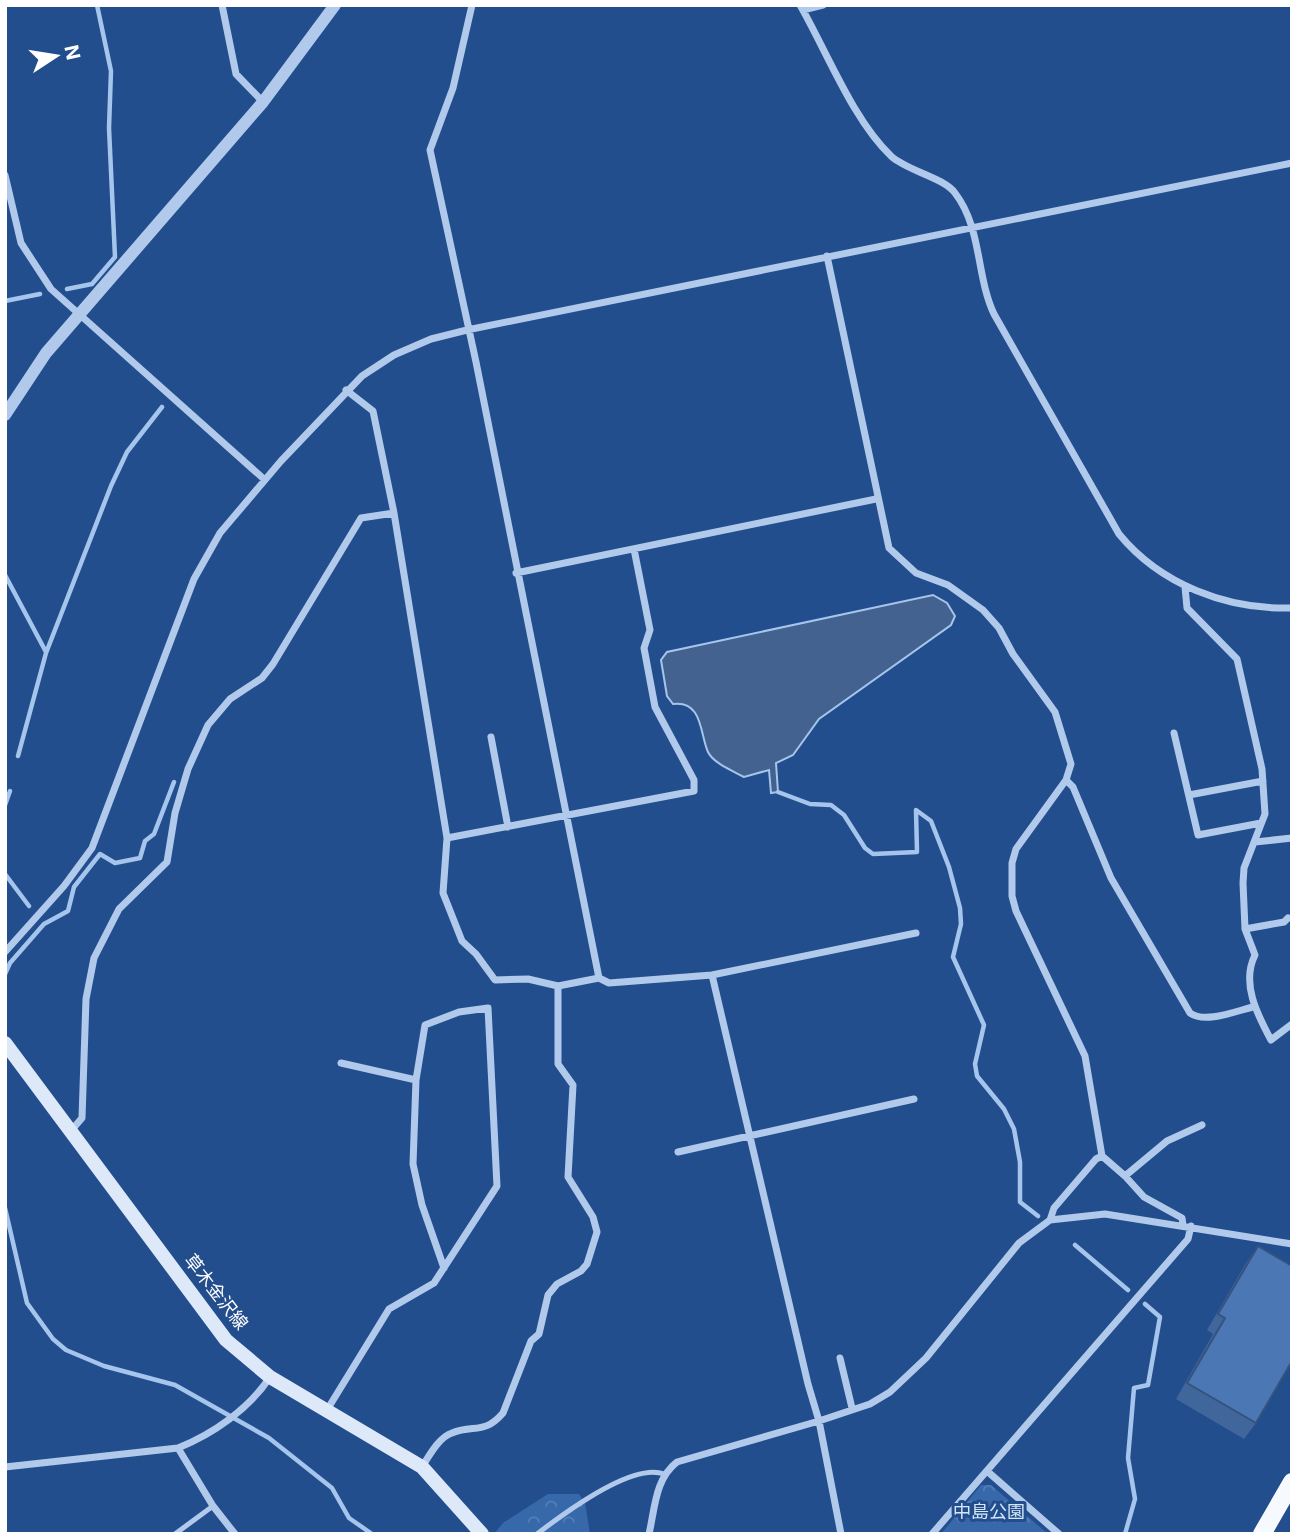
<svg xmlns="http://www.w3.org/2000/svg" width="1297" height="1539" font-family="Inter,'Noto Sans JP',sans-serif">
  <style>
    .forest { fill: url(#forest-crowns) }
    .water { fill: #43628f; stroke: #a5c5ec; stroke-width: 2 }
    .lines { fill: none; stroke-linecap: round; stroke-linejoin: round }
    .stream { stroke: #a5c5ec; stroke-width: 4.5 }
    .service { stroke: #b1caeb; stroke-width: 5 }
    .minor { stroke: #b1caeb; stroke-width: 7 }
    .tertiary { stroke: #b1caeb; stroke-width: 12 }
    .secondary { stroke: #dde8f9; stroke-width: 14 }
    .primary { stroke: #f6f9fe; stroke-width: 18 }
    .wall { fill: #40669b }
    .building { fill: #4b77b4; stroke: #34537e; stroke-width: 2 }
    .labels { text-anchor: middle; stroke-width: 6; stroke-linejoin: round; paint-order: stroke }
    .street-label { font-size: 18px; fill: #fff; stroke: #234e8d }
    .park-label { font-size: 18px; fill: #d6e5f8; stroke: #234e8d }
  </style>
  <defs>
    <pattern id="forest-crowns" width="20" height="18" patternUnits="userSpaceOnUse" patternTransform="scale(1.75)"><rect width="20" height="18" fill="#3668aa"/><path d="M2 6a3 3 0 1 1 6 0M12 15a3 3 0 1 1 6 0" fill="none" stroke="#547fb7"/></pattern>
  </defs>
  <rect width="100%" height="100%" fill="#234e8d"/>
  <!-- forest -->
  <path class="forest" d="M981,1485H991L1048,1534H941Z
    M548,1494H579L585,1503L590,1534H494L503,1523Z"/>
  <!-- water -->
  <path class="water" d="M933,595L947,603L955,616L951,625L819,719L793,755L776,763L778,792L771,793L769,770L744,777C733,771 713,763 708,752C700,735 703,700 673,704L667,696L661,660L667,652Z"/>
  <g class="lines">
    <!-- stream -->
    <path class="stream" d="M67,289L92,284L115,257L109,128L111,71L97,5
      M5,301L40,294
      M5,575L46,652
      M18,756L46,653L111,486L127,452L162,407
      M778,792L810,804L831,805L844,815L865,848L873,854L917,852L916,810L931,821L949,867L960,908L961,924L953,957L984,1025L975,1064L977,1076L1004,1109L1014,1129L1020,1162V1202L1038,1216
      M5,805L10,791
      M5,874L29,906
      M5,974L10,963L44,924L68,911L74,887L100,854L115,863L140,858L145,841L154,834L174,782
      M5,1208L27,1303L53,1339L66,1350L104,1366L175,1385L269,1438L332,1488L349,1518L372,1534
      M1075,1245L1128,1290
      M1125,1534L1135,1499L1128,1458L1134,1388L1148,1385L1160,1317L1145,1304"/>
    <!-- service -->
    <path class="service" d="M175,1534L213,1506
      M537,1534C563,1514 632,1462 664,1474"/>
    <!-- minor -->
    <path class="minor" d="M222,5L236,74L263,102
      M472,5L453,88L430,150L476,362L599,978L609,983L712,975L808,1384L819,1421L841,1534
      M800,5C827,52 853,120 891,156C907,171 943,177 955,193C982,228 976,276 994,314L1119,534C1160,584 1226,610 1292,608
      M803,10L823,5
      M5,175L21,243L51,289L265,480
      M827,256L889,548L916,573L948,585L983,610L999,628L1013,654L1055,712L1071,764L1066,780L1016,849L1012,863V896L1016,911L1085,1056L1102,1156L1125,1176L1167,1141L1202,1125
      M346,390L373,411L394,513L447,838L694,791V780L655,707L644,648L650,630L634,549
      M516,573L876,499
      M1185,587L1187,608L1237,659L1262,769L1265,814L1244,868L1243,883L1245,929L1255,955C1241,983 1257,1014 1271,1040L1292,1024
      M1174,733L1198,835L1261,823
      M491,737L508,827
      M1066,780L1073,787L1111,878L1190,1013C1205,1024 1236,1011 1253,1007
      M1189,795L1263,781
      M447,838L443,893L462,941L476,954L495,980L528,979L558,986
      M1255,842L1292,838
      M1245,929L1284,922L1288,918
      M5,952L64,886L92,848L194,579L220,533L281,461L362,376L394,355L431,339L467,330L1292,163
      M712,975L916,933
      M416,1080L413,1164L422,1205L444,1268
      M70,1132L82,1118L86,999L94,958L119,909L167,862L175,813L188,769L208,725L230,699L262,678L273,664L361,518L394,513
      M678,1152L914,1099
      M1125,1176L1144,1197L1182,1218L1183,1225
      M1050,1220L1054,1208L1096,1159L1102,1156
      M840,1358L852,1408
      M327,1410L389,1309L434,1283L497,1186L488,1008L459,1012L425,1025L416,1080L341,1063
      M178,1448L213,1506L235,1534
      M5,1467L178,1448C213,1434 249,1409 270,1377
      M422,1467C429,1456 439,1437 452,1433C474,1424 484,1435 503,1413L531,1341L539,1334L548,1295L557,1284L581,1271L587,1264L597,1232L593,1217L568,1177L573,1085L558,1064V986L599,978
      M987,1471L1059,1534
      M649,1534C655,1508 655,1479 677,1462L819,1421L870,1404L890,1392L926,1358L1019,1243L1050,1220L1105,1214L1292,1244
      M932,1534L1188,1239L1191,1226"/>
    <!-- tertiary -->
    <path class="tertiary" d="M5,415L46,353L263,102L335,5"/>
    <!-- secondary -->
    <path class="secondary" d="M5,1043L226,1340L270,1377L422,1467L482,1534"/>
    <!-- primary -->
    <path class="primary" d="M1262,1534L1292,1482"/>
  </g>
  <!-- wall -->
  <path class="wall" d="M1258,1246L1256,1423L1244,1439L1176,1399L1213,1334L1207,1330L1246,1263Z"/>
  <!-- building -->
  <path class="building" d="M1258,1246L1292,1266V1361L1256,1423L1187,1383L1225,1318L1218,1314Z"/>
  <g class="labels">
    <!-- street labels -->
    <g class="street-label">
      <text transform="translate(216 1292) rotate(52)" y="6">草木金沢線</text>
    </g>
    <!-- park labels -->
    <g class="park-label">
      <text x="989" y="1518">中島公園</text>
    </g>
  </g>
  <!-- border -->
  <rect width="1297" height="1539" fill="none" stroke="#ffffff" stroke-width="14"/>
  <!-- north arrow -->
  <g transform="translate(56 56) rotate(78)" stroke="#234e8d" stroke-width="5" paint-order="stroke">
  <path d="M0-5L12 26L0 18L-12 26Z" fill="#ffffff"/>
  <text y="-10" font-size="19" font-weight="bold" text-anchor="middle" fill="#ffffff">N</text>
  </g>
</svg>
